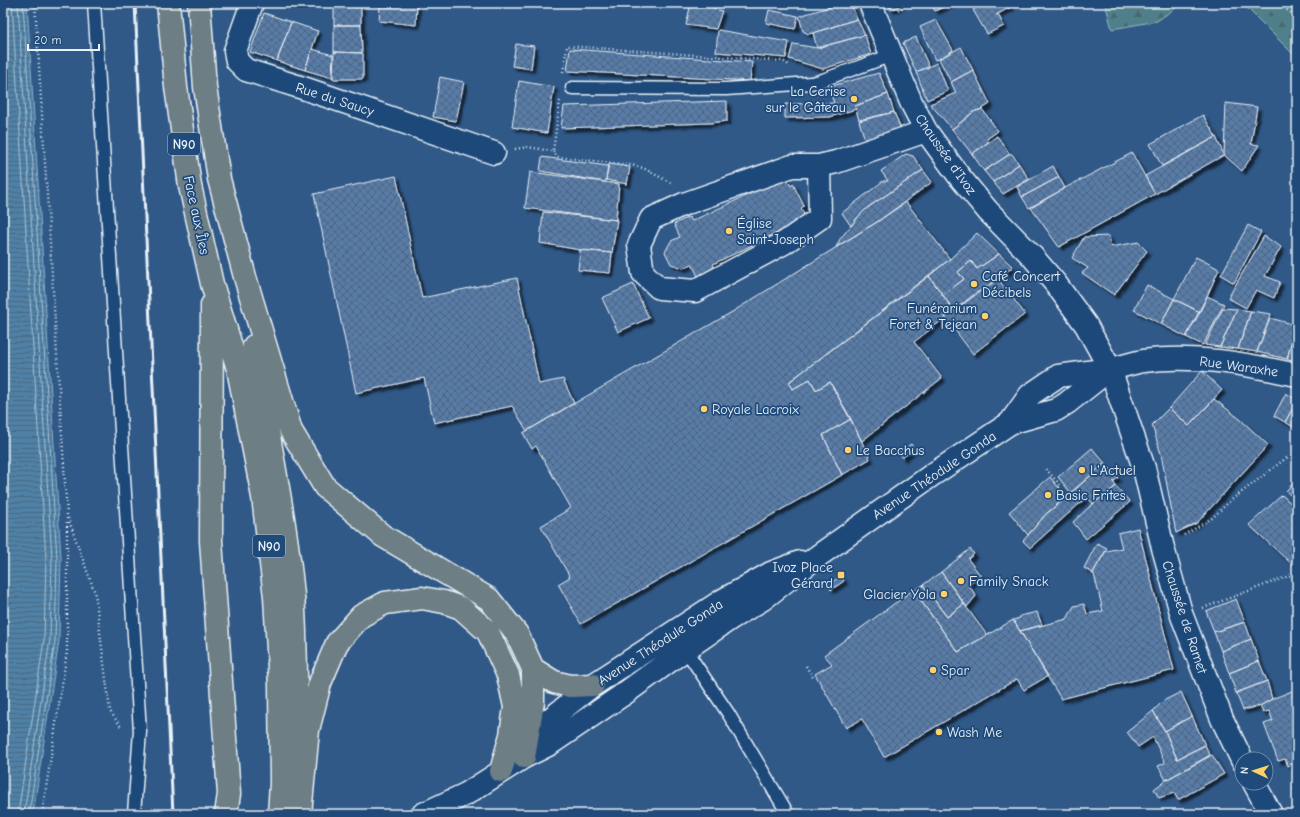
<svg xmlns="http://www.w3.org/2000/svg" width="1300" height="817" font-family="'Comic Neue',sans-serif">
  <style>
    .forest { fill: url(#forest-firs); stroke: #9cb8c1 }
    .water { fill: url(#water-rules); stroke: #8caec7 }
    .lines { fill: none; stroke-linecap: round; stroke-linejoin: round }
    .shore { stroke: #abc4d7; stroke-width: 1 }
    .building { fill: url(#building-cross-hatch); stroke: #e8f1f8; filter: url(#shadow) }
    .service-casing { stroke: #e8f1f8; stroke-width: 15 }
    .minor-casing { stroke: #e8f1f8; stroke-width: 25 }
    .secondary-casing { stroke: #e8f1f8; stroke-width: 25 }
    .trunk-casing { stroke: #e8f1f8; stroke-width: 25 }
    .path { stroke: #e8f1f8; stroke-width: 2.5; stroke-dasharray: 1 3; stroke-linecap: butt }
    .service { stroke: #1f4a7a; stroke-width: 12 }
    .minor { stroke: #1f4a7a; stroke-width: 22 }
    .secondary { stroke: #1f4a7a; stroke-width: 22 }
    .trunk { stroke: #6d7e84; stroke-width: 22 }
    .rail { stroke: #e8f1f8; stroke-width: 3 }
    .poi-dot { fill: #ffd166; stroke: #1f4a7a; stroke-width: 1.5 }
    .labels { text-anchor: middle; stroke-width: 3.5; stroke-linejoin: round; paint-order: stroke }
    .shield { fill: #1f4a7a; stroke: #acbfd2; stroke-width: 1 }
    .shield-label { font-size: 13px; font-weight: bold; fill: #e8f1f8 }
    .poi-label { font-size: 14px; fill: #e8f1f8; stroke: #1f4a7a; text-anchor: start }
    .street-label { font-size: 14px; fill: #e8f1f8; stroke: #1f4a7a }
  </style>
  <defs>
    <pattern id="forest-firs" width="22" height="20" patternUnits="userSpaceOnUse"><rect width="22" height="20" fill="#4f7f8a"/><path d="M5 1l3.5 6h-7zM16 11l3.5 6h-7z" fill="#4b666d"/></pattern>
    <pattern id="water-rules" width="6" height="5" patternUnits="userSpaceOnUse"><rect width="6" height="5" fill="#4f81a6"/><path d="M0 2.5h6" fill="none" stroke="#4b6a81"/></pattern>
    <pattern id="building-cross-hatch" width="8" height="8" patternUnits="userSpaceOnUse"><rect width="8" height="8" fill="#587ba8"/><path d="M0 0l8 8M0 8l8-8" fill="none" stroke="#50647e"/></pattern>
    <filter id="shadow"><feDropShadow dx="3.5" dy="3.5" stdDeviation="1" flood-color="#0009"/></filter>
  </defs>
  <rect width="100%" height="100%" fill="#305988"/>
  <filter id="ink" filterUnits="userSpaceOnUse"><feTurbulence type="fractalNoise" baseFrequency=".025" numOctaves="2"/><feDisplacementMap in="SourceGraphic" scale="8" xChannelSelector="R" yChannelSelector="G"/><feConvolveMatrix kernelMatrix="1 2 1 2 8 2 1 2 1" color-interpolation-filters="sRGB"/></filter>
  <g filter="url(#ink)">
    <!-- forest -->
    <path class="forest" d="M1105,3H1183L1157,21L1112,29Z
      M1242,3H1297V58Z"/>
    <!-- water -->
    <path class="water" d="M3,3H27L61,558L59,641L33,814H3Z"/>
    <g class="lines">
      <!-- shore -->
      <path class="shore" d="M12,3L46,559L44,640L18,814
        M18,3L52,559L50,640L24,814
        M23,3L57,559L55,641L29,814"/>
    </g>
    <!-- building -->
    <path class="building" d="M334,3H361V25H334Z
      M393,3H417L416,25L379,21L380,6L393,7Z
      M691,3H698L722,11L716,29L686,25Z
      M832,3H851L857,19L813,33L808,34L803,31L799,16L833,6Z
      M888,3H905L891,10Z
      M931,3H952L935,11Z
      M985,3H1009L1011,7L996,15L998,14L1004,26L987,34L973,10Z
      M769,10L798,16L795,29L766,23Z
      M264,13L291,22L277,61L250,52Z
      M857,19L865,35L817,48L813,33Z
      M936,20L953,50L939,59L935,60L920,27Z
      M291,22L318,31L305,70L277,61Z
      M334,25H361L362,53L334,52Z
      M718,30L789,42L786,58L716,52Z
      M865,35L871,54L823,69L789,59L793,44L817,48Z
      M916,37L929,67L916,72L903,43Z
      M516,44L534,46L531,69L512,66Z
      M961,47L973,70L951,82L939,59Z
      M312,49L333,55L332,78L305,70Z
      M570,49L752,62L750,81L567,71Z
      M334,52L363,53V79H333Z
      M937,63L948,91L927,100L916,72Z
      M973,70L990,104L982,109L973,112L964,120L952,129L930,104L956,93L951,82Z
      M879,73L888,94L855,106L856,109L830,117L785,118V104L834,103L828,87Z
      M440,77L464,82L456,121L433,117Z
      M519,81L554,87L547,133L512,127Z
      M888,94L894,112L859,120L855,106Z
      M727,101V121L710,123L561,128L564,106Z
      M1226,103L1257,107L1251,144L1259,145L1242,171L1224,155Z
      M982,109L998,131L987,139L988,142L972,154L952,129L964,120L973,112Z
      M894,112L902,132L866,143L859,121Z
      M1203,115L1216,137L1162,166L1150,144Z
      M997,136L1010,154L984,171L972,154Z
      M1216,137L1224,155L1155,194L1145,176Z
      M1132,153L1155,194L1059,247L1031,208L1065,188Z
      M906,154L913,156L923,170L867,208L858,217L851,226L842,213L883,181H888L881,171Z
      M1010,154H1012L1019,164L993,182L984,171Z
      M542,157L608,166L606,180L605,182L540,171Z
      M609,164L630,167L627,184L606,180Z
      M1019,164L1029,179L1003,194L993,182Z
      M1053,166L1059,177L1022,197L1017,187Z
      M923,170L932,182L877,222L836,247L840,239L858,217L867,208Z
      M530,172L619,184L616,220L525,208Z
      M396,176L422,298L517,278L539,384L563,379L574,403L527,431L512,406L434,423L424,378L356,393L314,194Z
      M786,177L791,186L793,184L804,206L801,208L806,219L713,264L715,270L699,278L692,264L683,268L671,264L665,252L671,241L680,237L674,224L689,217L692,221Z
      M1059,177L1065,188L1029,208L1022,197Z
      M906,202L950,259L789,382L793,389L810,379L816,390L830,382L851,419L823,435L842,475L581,624L558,584L570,577L541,526L571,508L536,446L532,449L523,433L732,312L877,222Z
      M543,212L617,220L612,253L580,250L540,243Z
      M1248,225L1261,232L1234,283L1221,275Z
      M977,233L999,254L977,269L971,261L958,272L964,279L943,295L929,276L950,259Z
      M1109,236L1111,247L1138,242L1147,251L1114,295L1082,273L1088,268L1072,258L1084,237Z
      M1264,236L1281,247L1265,276L1280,282L1274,298L1256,290L1246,308L1228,298Z
      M580,250L612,253L610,273L578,270Z
      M999,254L1013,267L954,311L943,295L964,279L958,272L971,261L977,269Z
      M1196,257L1219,269L1200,312L1174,299Z
      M929,276L954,311L914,342L942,378L862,441L830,382L816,390L810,379L793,389L789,382Z
      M998,279L1025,314L973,354L945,317L976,293L984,289Z
      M633,284L649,318L618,332L602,298Z
      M1147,285L1174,299L1161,324L1134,310Z
      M1207,296L1224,304L1203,345L1186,337Z
      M1174,299L1200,312L1186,337L1161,324Z
      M1223,308L1237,309L1220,347L1205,345Z
      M1237,309L1251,311L1238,349L1220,347Z
      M1251,311L1271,314L1257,352L1238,349Z
      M1270,318L1296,325L1287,359L1257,352Z
      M1296,325H1297V361L1287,359Z
      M1202,371L1222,390L1189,426L1169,408Z
      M1286,393L1297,400V401L1285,422L1274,416Z
      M1214,399L1240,419L1268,445L1197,523L1176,533L1161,454L1152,425L1169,408L1189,426Z
      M1297,401V429L1285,422Z
      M851,419L870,459L842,475L823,435Z
      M911,444L914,449L902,458L899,453Z
      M1092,448L1105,463L1071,493L1058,477Z
      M1105,463L1118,478L1113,482L1116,486L1093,504L1087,497L1030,548L1023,541L1046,514Z
      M1050,477L1067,497L1046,514L1028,535L1009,512Z
      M1297,479V502L1286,491Z
      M1116,486L1130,502L1086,539L1073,522L1088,508Z
      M1282,495L1297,509V565L1295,567L1249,525Z
      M1138,528L1174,670L1061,699L1020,631L1067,619L1074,606L1084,604L1087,614L1103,611L1094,574H1092L1106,551L1122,548L1118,533Z
      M1097,543L1107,548L1093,573L1084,568Z
      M970,549L974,554L968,559L981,576L969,585L976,596L967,607L941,572Z
      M941,572L964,604L947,617L923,585Z
      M841,576L844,581L831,590L828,585Z
      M923,585L947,617L964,604L987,635L958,652L914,591Z
      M913,590L958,652L1013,620L1048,676L1024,690L1017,679L884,757L862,719L846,728L815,674L832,664L824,655Z
      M1236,599L1245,622L1214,632L1206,611Z
      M1037,612L1042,625L1020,631L1013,620L1020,618V616Z
      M1245,622L1251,639L1221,651L1214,632Z
      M1251,639L1259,661L1229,673L1221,651Z
      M1259,661L1267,681L1236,693L1229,673Z
      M1267,681L1272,699L1260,706L1243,710L1236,693Z
      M1297,689V761L1288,766L1285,759L1278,761L1264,724L1273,721L1269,711L1263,713L1260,706L1272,699Z
      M1181,692L1192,716L1165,731L1153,711L1163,701Z
      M1153,711L1165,731L1177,759L1205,745L1210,755L1166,780L1158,766L1165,763L1153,737L1138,747L1127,732Z
      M1192,716L1205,745L1177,759L1165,731Z
      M1212,755L1224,774L1178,800L1174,793L1159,798L1154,789L1166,780Z
      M1297,787V795L1293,789Z"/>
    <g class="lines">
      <!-- service casing -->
      <g class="service-casing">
        <path id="service" d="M94,3L140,731L134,814
          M572,88L726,89L811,83L820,81L892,55
          M683,646L728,713L788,814"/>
      </g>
      <!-- minor casing -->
      <g class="minor-casing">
        <path id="minor" d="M252,3L235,51L237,61L246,70L306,89L494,153
          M819,166L820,218L784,243L695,291L659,288L643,273L639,245L651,219L684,204L792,166H819L836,162L926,131
          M1110,369C1121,367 1132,363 1143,361C1195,354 1246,364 1297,375"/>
      </g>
      <!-- secondary casing -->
      <g class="secondary-casing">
        <path id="secondary" d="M870,3L911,102L926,131L959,176L988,211L1032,256L1056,284L1086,325L1110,369L1144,468L1163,548L1182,616L1222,719L1242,760
          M1010,423L1030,395L1058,376L1110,369
          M524,757L545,723L593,685L723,600L771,573L800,562
          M1254,783L1271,814
          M423,814L466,794L524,757L550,744L621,696L686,649L733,617L763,599L818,556L932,475L1010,423L1056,410L1067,403L1110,369"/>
      </g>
      <!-- trunk casing -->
      <g class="trunk-casing">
        <path id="trunk" d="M168,3L176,87L190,186L212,284L238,369L263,497L275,597L280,686L281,783L279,814
          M199,3L205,87L219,179L245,277L291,431L325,487L383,536L489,599L517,634L533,669V702L524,757
          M212,305L211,541L229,794L226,814
          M254,346C266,429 285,511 293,595C297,643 295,690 298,738C299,753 301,768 302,783
          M533,669L554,682L570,686L593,685
          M300,814L308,730L320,683L337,643L361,616L385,603L422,598L444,602L461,608L488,632L508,675L515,707L511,735L501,771"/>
      </g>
      <!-- path -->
      <path class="path" d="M35,3L67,515V652L42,814
        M1277,3L1297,17
        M898,10L912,3
        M563,72L567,46L783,61L789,65
        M515,149L527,147L553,151L560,101
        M553,151L557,157L631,165L643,168L673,184
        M1046,469L1061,486L1059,487
        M68,518L95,593L110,711L121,727
        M1184,535L1212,518L1230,501L1289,456
        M1203,608L1297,573
        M806,666L814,679"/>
      <!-- service -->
      <use href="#service" class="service"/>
      <!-- minor -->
      <use href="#minor" class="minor"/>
      <!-- secondary -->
      <use href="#secondary" class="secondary"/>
      <!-- trunk -->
      <use href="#trunk" class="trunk"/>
      <!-- rail -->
      <path class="rail" d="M135,3L173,814"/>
    </g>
  </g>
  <!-- markers -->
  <g class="poi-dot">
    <circle cx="854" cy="99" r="4"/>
    <circle cx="729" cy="231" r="4"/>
    <circle cx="974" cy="284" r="4"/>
    <circle cx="985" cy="316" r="4"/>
    <circle cx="704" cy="409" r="4"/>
    <circle cx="848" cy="450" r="4"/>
    <circle cx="1082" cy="470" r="4"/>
    <circle cx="1048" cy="495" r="4"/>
    <rect x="837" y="571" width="8" height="8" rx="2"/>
    <circle cx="961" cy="581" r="4"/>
    <circle cx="944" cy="594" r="4"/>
    <circle cx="933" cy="670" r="4"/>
    <circle cx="939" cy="732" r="4"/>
  </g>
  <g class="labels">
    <!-- shield labels -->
    <g class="shield">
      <rect x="168" y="133" width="32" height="22" rx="3"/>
      <rect x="253" y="535" width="32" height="22" rx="3"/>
    </g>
    <g class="shield-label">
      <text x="184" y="149">N90</text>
      <text x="269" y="551">N90</text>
    </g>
    <!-- poi labels -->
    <g class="poi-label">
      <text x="846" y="96" text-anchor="end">La Cerise<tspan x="846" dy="16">sur le Gâteau</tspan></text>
      <text x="737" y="228">Église<tspan x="737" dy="16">Saint-Joseph</tspan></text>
      <text x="982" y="281">Café Concert<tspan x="982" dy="16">Décibels</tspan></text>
      <text x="977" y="313" text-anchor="end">Funérarium<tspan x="977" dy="16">Foret &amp; Tejean</tspan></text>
      <text x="712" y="414">Royale Lacroix</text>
      <text x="856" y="455">Le Bacchus</text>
      <text x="1090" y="475">L'Actuel</text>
      <text x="1056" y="500">Basic Frites</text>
      <text x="833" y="572" text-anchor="end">Ivoz Place<tspan x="833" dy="16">Gérard</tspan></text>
      <text x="969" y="586">Family Snack</text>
      <text x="936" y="599" text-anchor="end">Glacier Yola</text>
      <text x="941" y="675">Spar</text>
      <text x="947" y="737">Wash Me</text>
    </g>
    <!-- street labels -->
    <g class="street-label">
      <text transform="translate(335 99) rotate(18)" y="5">Rue du Saucy</text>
      <text transform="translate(946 154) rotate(55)" y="5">Chaussée d'Ivoz</text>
      <text transform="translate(197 215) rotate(78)" y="5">Face aux Îles</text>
      <text transform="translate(1239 366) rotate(8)" y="5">Rue Waraxhe</text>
      <text transform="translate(934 475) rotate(-34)" y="5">Avenue Théodule Gonda</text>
      <text transform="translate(1185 617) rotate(72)" y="5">Chaussée de Ramet</text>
      <text transform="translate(660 642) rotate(-33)" y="5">Avenue Théodule Gonda</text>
    </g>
  </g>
  <!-- margin -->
  <rect width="1300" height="817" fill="none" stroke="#1f4a7a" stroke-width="16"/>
  <rect x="8" y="8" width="1284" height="801" fill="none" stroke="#e8f1f8" stroke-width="1.5" filter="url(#ink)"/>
  <!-- north arrow -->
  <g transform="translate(1254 771) rotate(274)"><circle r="19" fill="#1f4a7a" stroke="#6f8dac"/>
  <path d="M0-3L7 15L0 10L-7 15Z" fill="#ffd166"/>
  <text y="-6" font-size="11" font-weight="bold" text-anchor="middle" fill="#e8f1f8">N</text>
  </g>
  <!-- scale -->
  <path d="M28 44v6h71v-6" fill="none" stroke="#e8f1f8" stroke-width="2"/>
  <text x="34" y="44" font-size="12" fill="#e8f1f8" stroke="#1f4a7a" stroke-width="3" paint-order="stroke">20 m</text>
</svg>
